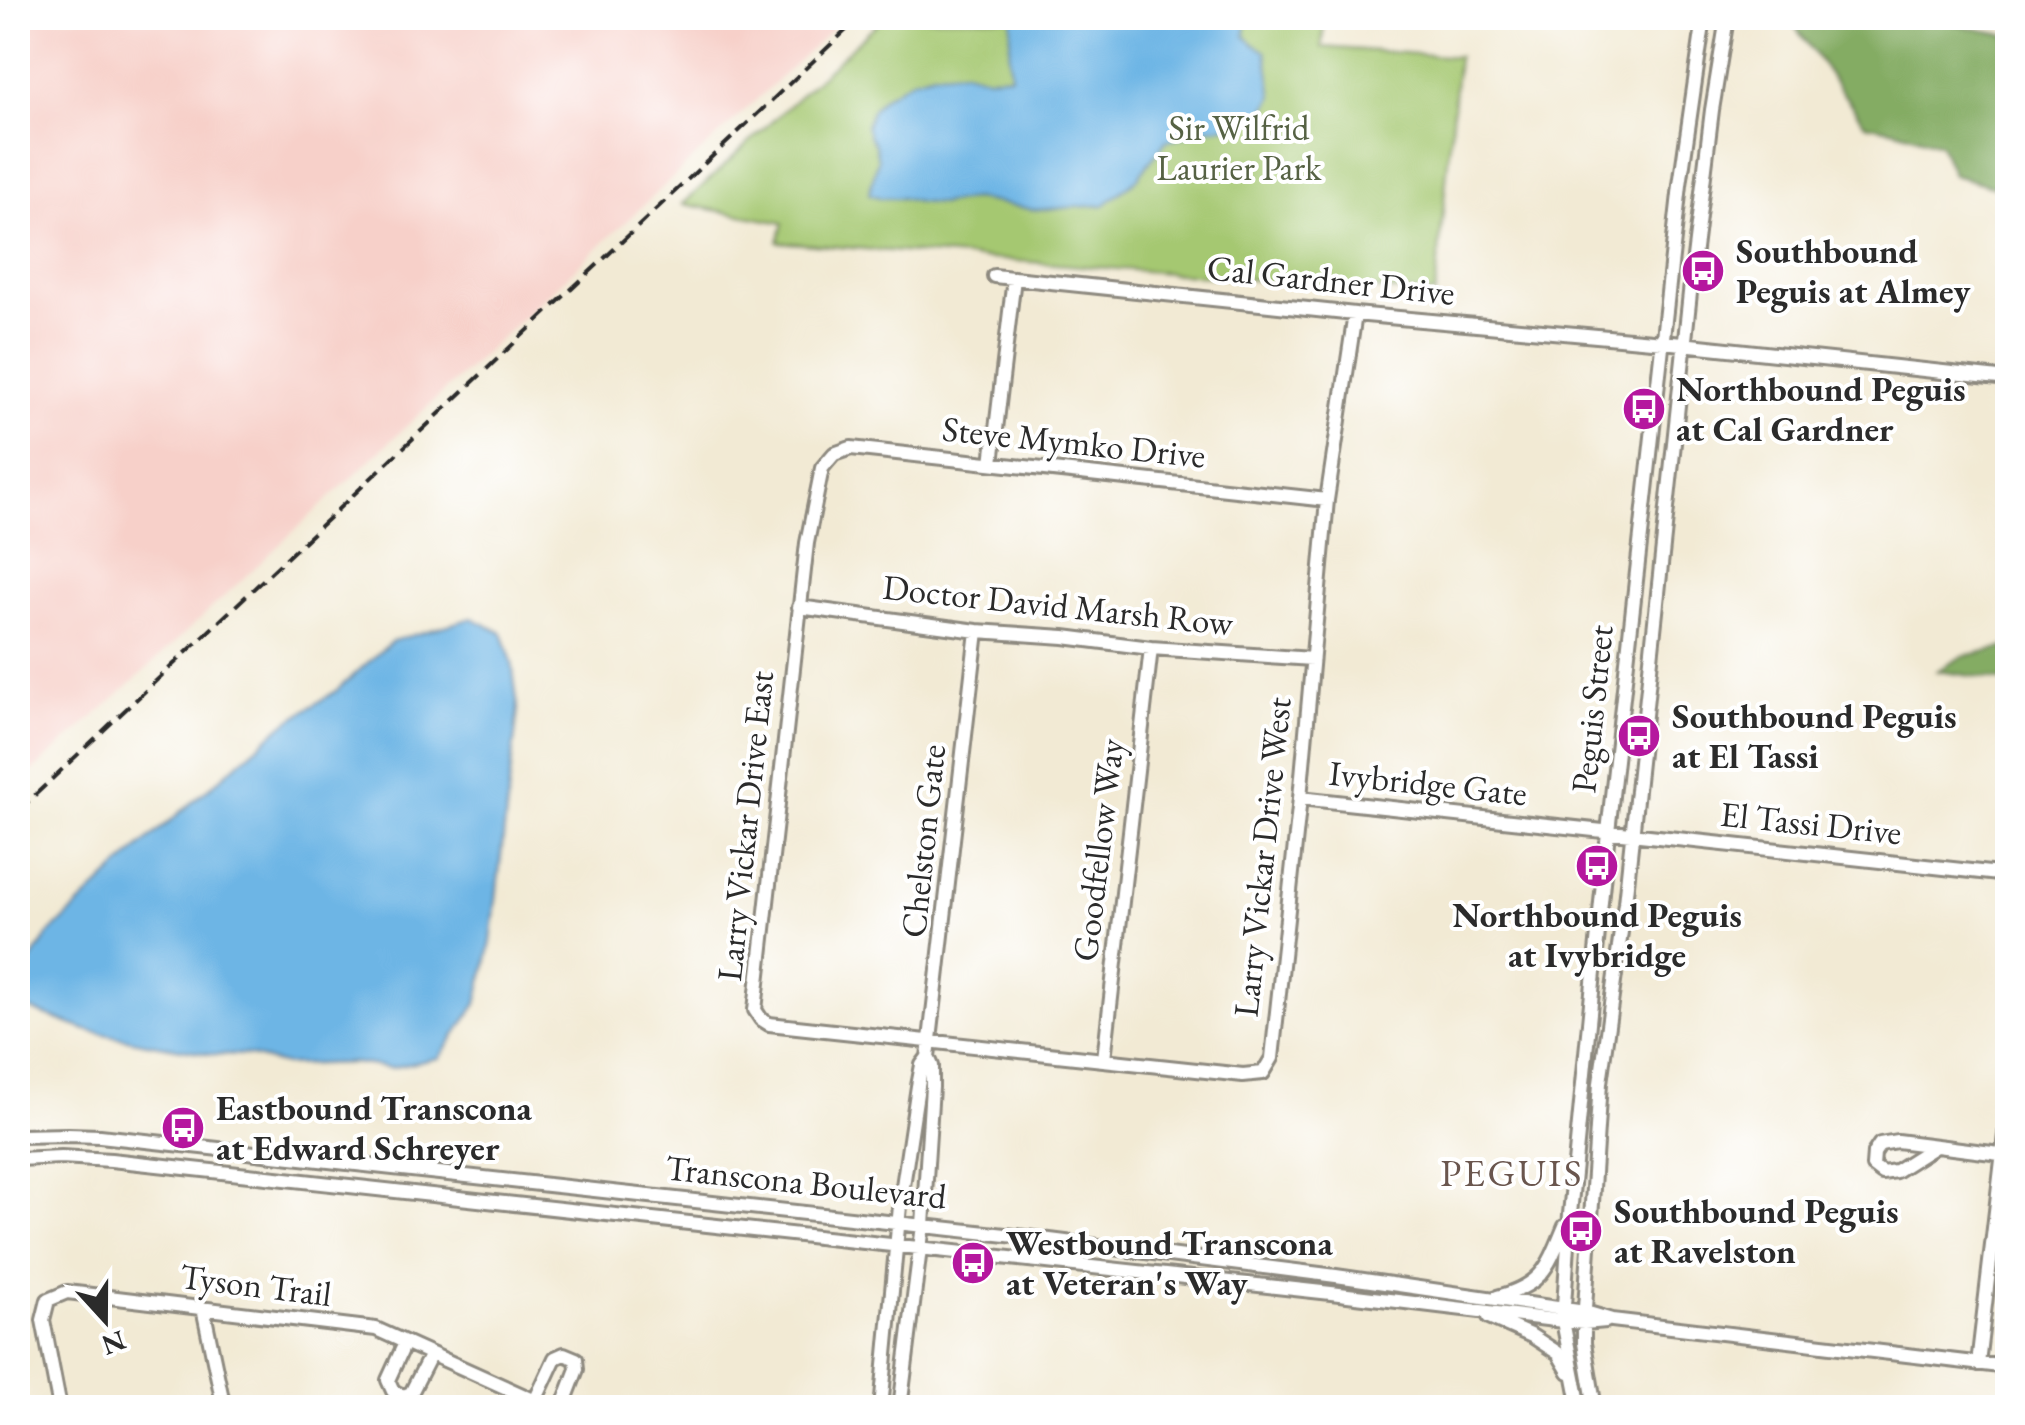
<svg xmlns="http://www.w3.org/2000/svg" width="2025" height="1425" font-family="'EB Garamond',serif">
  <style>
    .built { fill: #f7d0c9 }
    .green { fill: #a5c871; stroke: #687a4e; stroke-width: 2.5 }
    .forest { fill: #84ac63; stroke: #586c47; stroke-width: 2.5 }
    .water { fill: #6db5e5; stroke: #4c7088; stroke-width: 2.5 }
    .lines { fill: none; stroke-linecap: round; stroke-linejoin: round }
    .minor-casing { stroke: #8e8a80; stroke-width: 18 }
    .minor { stroke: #fff; stroke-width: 12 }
    .rail { stroke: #2b2b2b; stroke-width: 4; stroke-dasharray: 15 8; stroke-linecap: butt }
    .labels { text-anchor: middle; stroke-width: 8; stroke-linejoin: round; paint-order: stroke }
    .park-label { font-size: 35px; fill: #566244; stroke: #fff }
    .poi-label { font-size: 35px; font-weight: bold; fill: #2b2b2b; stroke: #fff; text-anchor: start }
    .street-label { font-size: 35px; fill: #2b2b2b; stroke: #fff }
    .neighbourhood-label { font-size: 38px; letter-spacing: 2.5px; fill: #6a564e; stroke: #fff }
  </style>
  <rect width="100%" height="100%" fill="#fff"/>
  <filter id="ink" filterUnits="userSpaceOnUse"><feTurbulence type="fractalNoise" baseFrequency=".01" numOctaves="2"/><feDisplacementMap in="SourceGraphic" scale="20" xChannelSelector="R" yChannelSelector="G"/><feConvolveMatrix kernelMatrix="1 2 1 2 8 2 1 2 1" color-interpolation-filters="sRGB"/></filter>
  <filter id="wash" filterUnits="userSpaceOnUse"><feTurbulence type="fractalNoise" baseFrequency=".0048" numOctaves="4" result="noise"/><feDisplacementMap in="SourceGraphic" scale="40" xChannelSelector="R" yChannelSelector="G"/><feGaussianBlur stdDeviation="2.25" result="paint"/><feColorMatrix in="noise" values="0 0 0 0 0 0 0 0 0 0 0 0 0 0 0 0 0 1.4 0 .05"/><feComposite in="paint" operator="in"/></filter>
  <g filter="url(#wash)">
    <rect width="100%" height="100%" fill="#f2ead4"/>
    <!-- built -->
    <path class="built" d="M18,18H844L127,687L18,784Z"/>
    <!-- green -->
    <path class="green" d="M883,18H1324L1322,47L1458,57L1435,294L778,242L783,223L683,204Z"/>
    <!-- forest -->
    <path class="forest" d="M1789,18H1943L1954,24L2007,35V190L1953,175L1940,144L1896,130L1865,124Z
      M2007,647V681L1937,671L1963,656Z"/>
    <!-- water -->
    <path class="water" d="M1012,18H1246L1245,36L1256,46L1266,51L1273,97L1261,116L1232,126L1211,128L1166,141L1135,181L1104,205L1036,210L975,199L940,204L918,202L901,198H881L869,194L878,160L875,145L869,136L866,126L872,109L885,96L913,79L934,73L965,71L988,77L1011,75L1009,54Z
      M472,618L502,633L512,662L518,709L491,942L477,1004L439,1058L391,1068L354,1063L285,1065L247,1055L211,1054L141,1042L86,1030L18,1005V980L48,935L141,846L284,724L336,691L392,641Z"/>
  </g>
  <g filter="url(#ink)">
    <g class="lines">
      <!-- minor casing -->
      <g class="minor-casing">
        <path id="minor" d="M994,276L1355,314L1663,342L2008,379
          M992,463L1014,278
          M1327,500L851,448L834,454L822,468L807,543L755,1010L761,1019L769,1024L1243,1075L1263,1073L1272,1058L1300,798L1327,500L1355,314
          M799,607L977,631L1064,637L1151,648L1312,659
          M1300,798L2008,875
          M1104,1059L1151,648
          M18,1136L68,1135L100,1136L1034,1238L1336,1276L1585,1312L1612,1320L2008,1367
          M1934,1147L1896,1171L1882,1173L1873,1166L1874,1153L1880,1144L1897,1141L2008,1155
          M18,1159L61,1157L111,1160L1331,1293L1563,1321L1584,1323L1606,1321
          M1497,1297C1543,1285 1548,1267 1565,1226
          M203,1308L224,1408
          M1489,1317L1532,1336L1558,1353L1569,1372
          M405,1343L388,1380L393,1391L403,1396L411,1393L431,1354
          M1978,1364L2008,1109
          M535,1401L555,1358L564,1354L576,1359L577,1369L562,1408
          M60,1408L43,1320L48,1300L67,1292L376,1329L551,1408
          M881,1408L900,1206L918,1086L922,1065L928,1057
          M900,1408L923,1225L932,1087V1066L928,1057L977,631
          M1580,1408L1563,1321L1570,1214L1608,832L1680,185L1704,18
          M1595,1408L1584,1343V1323L1600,1083L1625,903L1692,274L1712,110L1727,18"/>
      </g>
      <!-- minor -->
      <use href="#minor" class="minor"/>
      <!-- rail -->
      <path class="rail" d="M18,811L859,18"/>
    </g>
  </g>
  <!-- icons -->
  <defs>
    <g id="bus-disc" transform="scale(2.25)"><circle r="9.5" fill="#b5179e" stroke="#fff"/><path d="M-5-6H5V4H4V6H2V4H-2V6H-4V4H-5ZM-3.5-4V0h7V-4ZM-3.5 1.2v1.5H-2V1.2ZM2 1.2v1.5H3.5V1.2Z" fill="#fff"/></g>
  </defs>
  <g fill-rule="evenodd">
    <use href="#bus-disc" x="1703" y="271"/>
    <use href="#bus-disc" x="1644" y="409"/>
    <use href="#bus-disc" x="1639" y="736"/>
    <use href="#bus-disc" x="1597" y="866"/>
    <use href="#bus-disc" x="183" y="1128"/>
    <use href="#bus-disc" x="1581" y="1231"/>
    <use href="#bus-disc" x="973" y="1263"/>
  </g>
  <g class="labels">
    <!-- park labels -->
    <g class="park-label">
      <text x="1239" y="140">Sir Wilfrid<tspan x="1239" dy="40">Laurier Park</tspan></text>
    </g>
    <!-- poi labels -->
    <g class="poi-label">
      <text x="1736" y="263">Southbound<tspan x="1736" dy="40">Peguis at Almey</tspan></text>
      <text x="1676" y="401">Northbound Peguis<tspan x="1676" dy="40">at Cal Gardner</tspan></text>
      <text x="1672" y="728">Southbound Peguis<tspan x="1672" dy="40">at El Tassi</tspan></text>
      <text x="1597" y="927" text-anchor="middle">Northbound Peguis<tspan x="1597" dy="40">at Ivybridge</tspan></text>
      <text x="216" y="1120">Eastbound Transcona<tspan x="216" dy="40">at Edward Schreyer</tspan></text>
      <text x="1614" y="1223">Southbound Peguis<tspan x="1614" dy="40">at Ravelston</tspan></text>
      <text x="1006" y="1255">Westbound Transcona<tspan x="1006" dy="40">at Veteran's Way</tspan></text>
    </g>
    <!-- street labels -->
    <g class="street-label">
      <text transform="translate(1331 280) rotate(6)" y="12">Cal Gardner Drive</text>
      <text transform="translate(1074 442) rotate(6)" y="12">Steve Mymko Drive</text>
      <text transform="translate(1058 605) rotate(6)" y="12">Doctor David Marsh Row</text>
      <text transform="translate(1592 709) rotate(-84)" y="12">Peguis Street</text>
      <text transform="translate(1428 783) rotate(6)" y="12">Ivybridge Gate</text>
      <text transform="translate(1811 823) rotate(6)" y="12">El Tassi Drive</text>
      <text transform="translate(745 826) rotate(-84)" y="12">Larry Vickar Drive East</text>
      <text transform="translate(923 841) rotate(-84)" y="12">Chelston Gate</text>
      <text transform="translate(1098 850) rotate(-83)" y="12">Goodfellow Way</text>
      <text transform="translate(1262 857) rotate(-84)" y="12">Larry Vickar Drive West</text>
      <text transform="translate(806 1182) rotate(6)" y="12">Transcona Boulevard</text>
      <text transform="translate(256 1285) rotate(7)" y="12">Tyson Trail</text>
    </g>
    <!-- neighbourhood labels -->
    <g class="neighbourhood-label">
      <text x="1512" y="1186">PEGUIS</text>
    </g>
  </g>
  <!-- margin -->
  <rect width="2025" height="1425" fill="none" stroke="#fff" stroke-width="60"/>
  <!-- north arrow -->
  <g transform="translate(105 1320) rotate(159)" stroke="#ffffff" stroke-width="8" paint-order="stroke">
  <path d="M0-8L18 38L0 25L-18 38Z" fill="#2b2b2b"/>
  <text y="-15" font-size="28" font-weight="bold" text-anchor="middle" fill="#2b2b2b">N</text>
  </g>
</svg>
